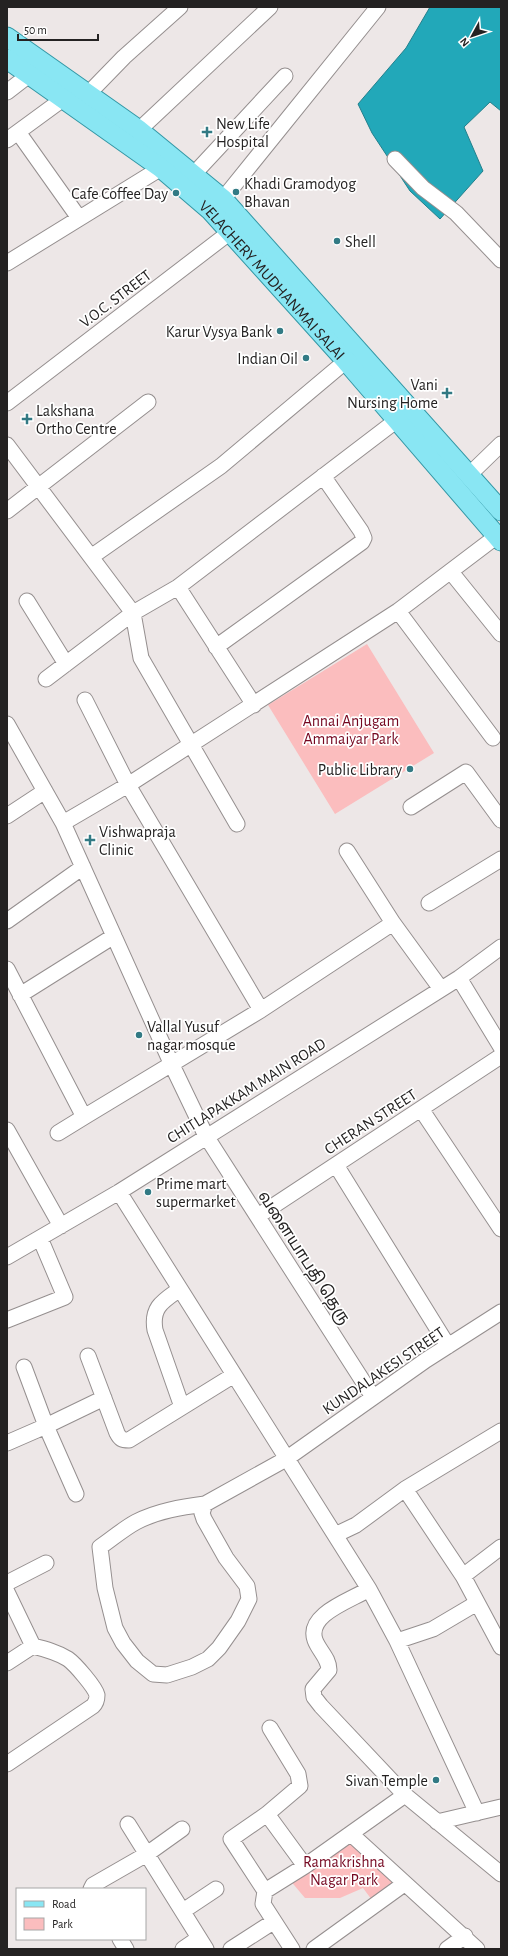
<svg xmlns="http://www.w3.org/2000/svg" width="508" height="1956" font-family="'Alegreya Sans','Noto Sans Tamil',sans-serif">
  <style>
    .green { fill: #fbbdbe }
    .water { fill: #22a8b9; stroke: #23808c }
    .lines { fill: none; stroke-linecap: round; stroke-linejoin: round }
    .minor-casing { stroke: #958f8f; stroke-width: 17 }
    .major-casing { stroke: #3397a5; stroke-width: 21 }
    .minor { stroke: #fff; stroke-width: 15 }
    .major { stroke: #89e6f3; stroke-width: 19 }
    .poi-dot { fill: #327a84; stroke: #fff; stroke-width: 1.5 }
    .labels { text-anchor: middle; stroke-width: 3.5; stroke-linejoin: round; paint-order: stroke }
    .poi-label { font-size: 16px; fill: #242222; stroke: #fff; text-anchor: start }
    .street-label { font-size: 16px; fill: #242222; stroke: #fff }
    .park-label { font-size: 16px; fill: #750720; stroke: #fff }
  </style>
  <rect width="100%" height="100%" fill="#ede7e7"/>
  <!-- green -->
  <path class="green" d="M367,644L434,753L335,814L268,705Z
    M347,1839L395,1882L372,1900L363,1888L340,1898H305L289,1879Z"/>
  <!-- water -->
  <path class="water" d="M430,7H501V111L490,102L464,127L483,171L440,219L410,191L372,133L358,104L406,48Z"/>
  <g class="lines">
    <!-- minor casing -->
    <g class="minor-casing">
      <path id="minor" d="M7,92L29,75
        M88,94L124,57L180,7
        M139,130L270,7
        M18,132L79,218
        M7,140L63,99
        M395,159L423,188L456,213L501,260
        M193,175L285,76
        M215,205L223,199L378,7
        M7,263L161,168
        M7,403L238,226
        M7,445L133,613L141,658L237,824
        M469,475L501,444
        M7,511L148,402
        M91,557L221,466L346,361
        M451,572L501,634
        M178,587L254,705
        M27,601L66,664
        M398,611L493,738
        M216,647L362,542L364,538L361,531L323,476
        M46,679L133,613L178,587L397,420
        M85,700L128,785L261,1010
        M7,724L63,823L172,1065L206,1136L373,1397
        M411,807L466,772L501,820
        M7,816L45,791
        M63,823L128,785L398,611L497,536
        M347,851L393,923L441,989
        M429,903L501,859
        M7,921L83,867
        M7,969L84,1117L261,1010L393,923
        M459,978L501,1047
        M20,995L114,936
        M421,1109L501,1229
        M7,1130L61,1226
        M58,1133L84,1117
        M336,1165L448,1346
        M119,1192L369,1589L397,1641L477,1813
        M258,1216L501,1056
        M7,1257L119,1192L459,978L501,947
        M180,1289C163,1301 151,1307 155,1330L182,1407
        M7,1320L65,1297L40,1238
        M88,1356L117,1433C120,1439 122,1440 129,1440L234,1375
        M24,1367L46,1426L76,1494
        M7,1443L46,1426L104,1398
        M405,1489L463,1576L501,1647
        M205,1504C182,1507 157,1511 136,1522C123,1529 112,1539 100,1547L105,1588L115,1628L123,1643L137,1661L153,1674L167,1675L192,1667L208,1659L219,1648L238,1621L249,1599L247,1586L226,1558L204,1519L202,1513L205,1504L286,1459L426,1360L501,1312
        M335,1535L356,1525L405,1489L501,1431
        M463,1576L501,1547
        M7,1583L46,1563
        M369,1589C352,1600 306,1614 315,1640C319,1651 329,1658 329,1670L313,1689L314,1697L321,1706L405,1795L501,1874
        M7,1592L33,1646L7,1663
        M397,1641L433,1629L477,1603
        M7,1764L93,1706C96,1703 97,1700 97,1695C95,1687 75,1664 68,1659C57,1652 45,1649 33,1646
        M267,1814L305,1866
        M437,1822L501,1807
        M128,1824L206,1949
        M351,1834L477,1949
        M91,1889L93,1885L147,1854L182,1829
        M265,1891L231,1839L267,1814L300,1786L298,1774L270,1728
        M265,1891L305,1866L405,1795
        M265,1891L263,1904L292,1949
        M183,1911L216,1889
        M120,1939L126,1949
        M183,1949L199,1938
        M231,1949L273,1922
        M314,1949L404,1884
        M447,1949L465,1936"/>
    </g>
    <!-- major casing -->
    <g class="major-casing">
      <g id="major">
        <path d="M7,37L139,130L223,199L501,511"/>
        <path id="s1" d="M7,59L161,168L210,210L346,361L501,541"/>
      </g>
    </g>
    <!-- minor -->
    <use href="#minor" class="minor"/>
    <!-- major -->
    <use href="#major" class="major"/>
  </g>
  <!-- markers -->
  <g class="poi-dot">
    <path d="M205 126h4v4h4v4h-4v4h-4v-4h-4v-4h4z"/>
    <circle cx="236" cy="192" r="4"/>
    <circle cx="176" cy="193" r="4"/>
    <circle cx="337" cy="241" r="4"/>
    <circle cx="280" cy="331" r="4"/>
    <circle cx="306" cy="358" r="4"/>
    <path d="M445 387h4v4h4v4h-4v4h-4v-4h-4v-4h4z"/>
    <path d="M25 413h4v4h4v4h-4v4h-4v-4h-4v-4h4z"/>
    <circle cx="410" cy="769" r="4"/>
    <path d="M88 834h4v4h4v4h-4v4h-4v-4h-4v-4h4z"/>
    <circle cx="139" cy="1035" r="4"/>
    <circle cx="148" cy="1192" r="4"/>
    <circle cx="436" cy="1780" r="4"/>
  </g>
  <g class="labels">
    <!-- poi labels -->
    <g class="poi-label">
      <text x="216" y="129">New Life<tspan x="216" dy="18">Hospital</tspan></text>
      <text x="244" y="189">Khadi Gramodyog<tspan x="244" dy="18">Bhavan</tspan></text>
      <text x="168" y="199" text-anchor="end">Cafe Coffee Day</text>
      <text x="345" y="247">Shell</text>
      <text x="272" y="337" text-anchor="end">Karur Vysya Bank</text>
      <text x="298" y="364" text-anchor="end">Indian Oil</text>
      <text x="438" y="390" text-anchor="end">Vani<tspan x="438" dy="18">Nursing Home</tspan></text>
      <text x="36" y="416">Lakshana<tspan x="36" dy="18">Ortho Centre</tspan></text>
      <text x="402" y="775" text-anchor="end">Public Library</text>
      <text x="99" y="837">Vishwapraja<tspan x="99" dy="18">Clinic</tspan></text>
      <text x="147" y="1032">Vallal Yusuf<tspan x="147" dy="18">nagar mosque</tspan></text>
      <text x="156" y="1189">Prime mart<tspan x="156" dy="18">supermarket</tspan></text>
      <text x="428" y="1786" text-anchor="end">Sivan Temple</text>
    </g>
    <!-- street labels -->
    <g class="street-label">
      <text dy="6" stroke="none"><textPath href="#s1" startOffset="347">VELACHERY MUDHANMAI SALAI</textPath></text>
      <text transform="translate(115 298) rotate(-37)" y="6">V.O.C. STREET</text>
      <text transform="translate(246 1090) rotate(-32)" y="6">CHITLAPAKKAM MAIN ROAD</text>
      <text transform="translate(370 1121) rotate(-33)" y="6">CHERAN STREET</text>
      <text transform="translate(305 1257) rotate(57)" y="6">வளையாபதி தெரு</text>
      <text transform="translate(383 1370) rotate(-34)" y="6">KUNDALAKESI STREET</text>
    </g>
    <!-- park labels -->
    <g class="park-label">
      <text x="351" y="726">Annai Anjugam<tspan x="351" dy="18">Ammaiyar Park</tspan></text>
      <text x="344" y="1867">Ramakrishna<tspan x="344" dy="18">Nagar Park</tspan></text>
    </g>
  </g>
  <!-- border -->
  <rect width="508" height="1956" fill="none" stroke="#242222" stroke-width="16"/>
  <!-- legend -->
  <rect x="16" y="1888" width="130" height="52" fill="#ffffff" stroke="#a7a7a7"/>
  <rect x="24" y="1901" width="20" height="6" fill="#89e6f3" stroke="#a7a7a7"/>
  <text x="52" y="1908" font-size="12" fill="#242222">Road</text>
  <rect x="24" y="1918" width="20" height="12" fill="#fbbdbe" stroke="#a7a7a7"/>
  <text x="52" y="1928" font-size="12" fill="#242222">Park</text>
  <!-- north arrow -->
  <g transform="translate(472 36) rotate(230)" stroke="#ffffff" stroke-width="3" paint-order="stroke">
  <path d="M0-3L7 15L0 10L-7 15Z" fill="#242222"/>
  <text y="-6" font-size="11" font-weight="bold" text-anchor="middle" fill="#242222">N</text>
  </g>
  <!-- scale -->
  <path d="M18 34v6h80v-6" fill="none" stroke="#242222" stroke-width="2"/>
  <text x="24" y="34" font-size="12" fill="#242222" stroke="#ffffff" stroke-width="3" paint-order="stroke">50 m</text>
</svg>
